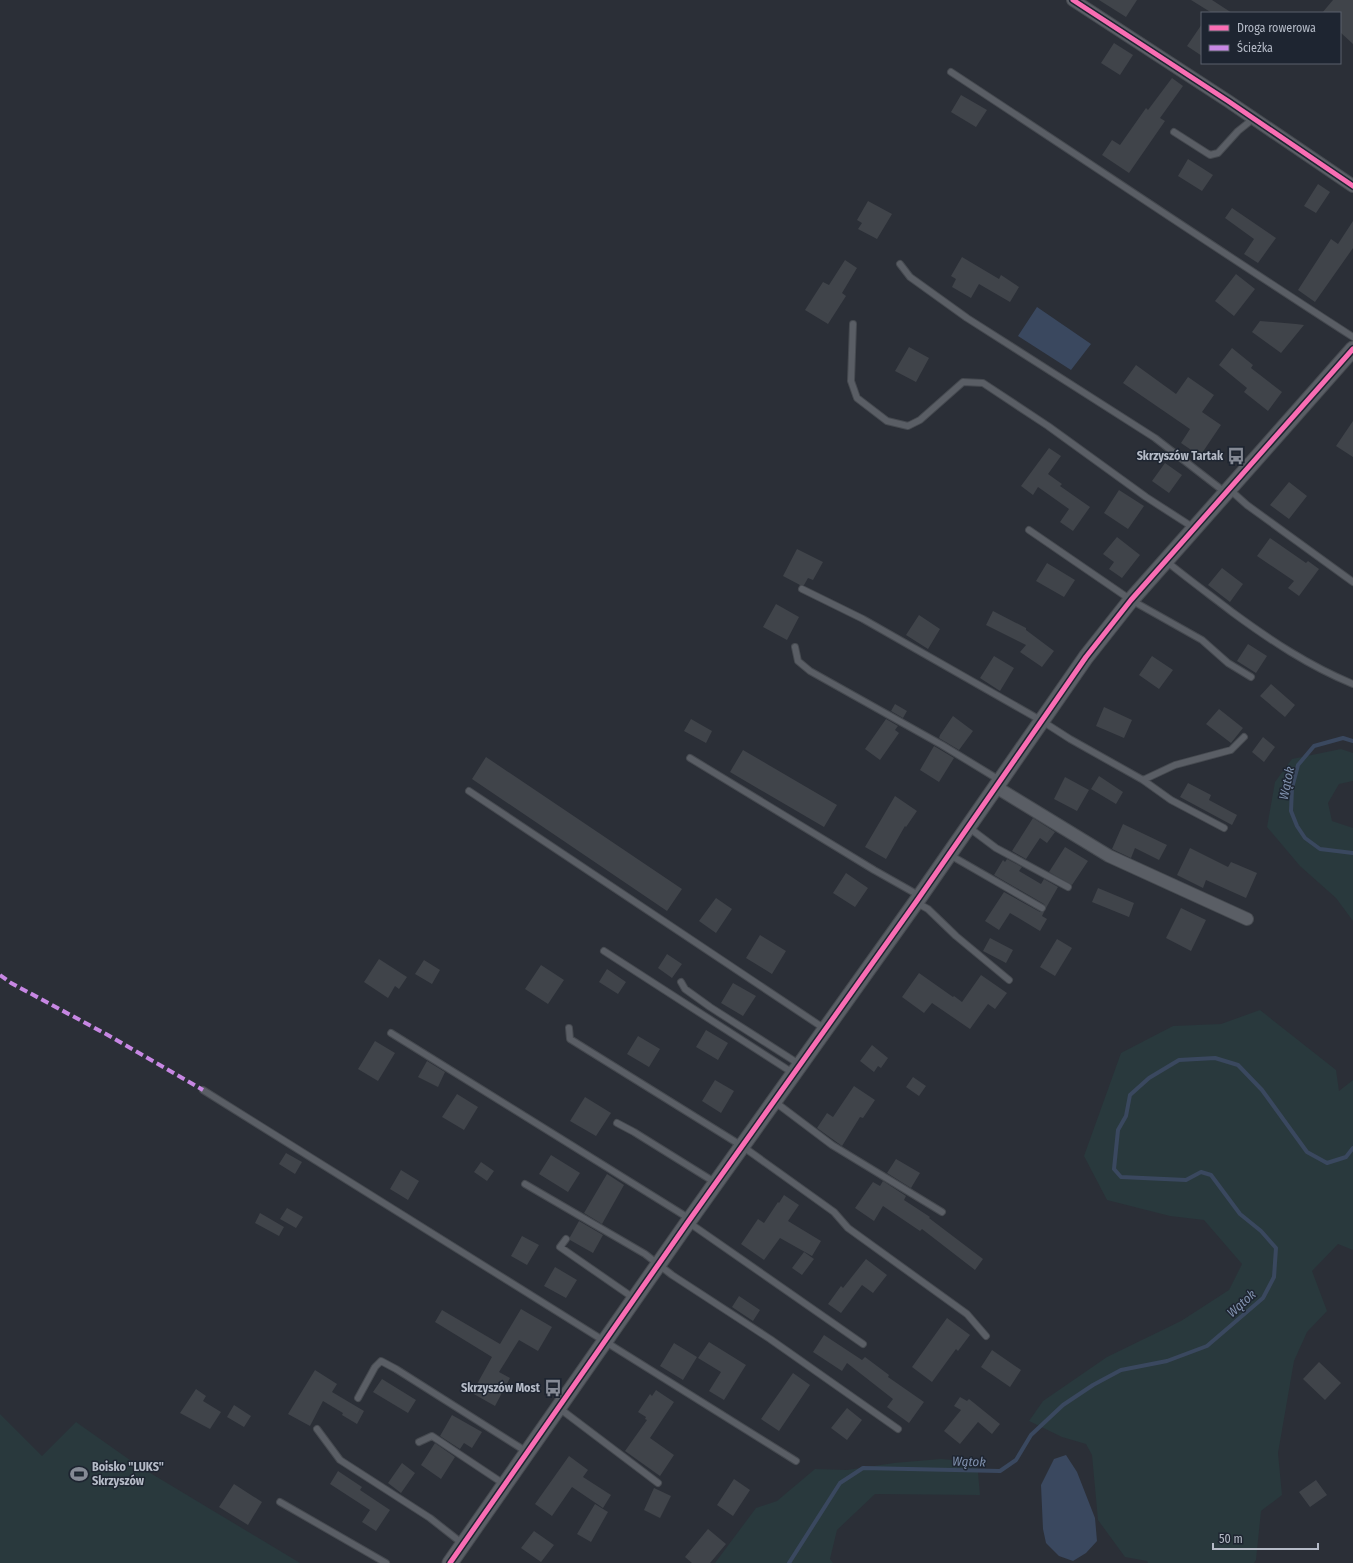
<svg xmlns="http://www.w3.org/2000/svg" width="1353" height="1563" font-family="'Fira Sans Condensed',sans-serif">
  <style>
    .green { fill: #29393d }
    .water { fill: #3a485f }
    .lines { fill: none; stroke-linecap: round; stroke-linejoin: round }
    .stream { stroke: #3a485f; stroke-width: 4 }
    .building { fill: #40444a }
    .service-casing { stroke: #464a50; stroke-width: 8 }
    .minor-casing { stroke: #464a50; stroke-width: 14 }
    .tertiary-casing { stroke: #464a50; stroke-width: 17 }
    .service { stroke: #5a5e65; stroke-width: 6 }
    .minor { stroke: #5a5e65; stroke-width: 12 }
    .tertiary { stroke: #5a5e65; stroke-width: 15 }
    .quiet { stroke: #c787e3; stroke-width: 4; stroke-dasharray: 8 4; stroke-linecap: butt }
    .cycleway-casing { stroke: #1e2531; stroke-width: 8 }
    .cycleway { stroke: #f96db3; stroke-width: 5 }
    .labels { text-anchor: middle; stroke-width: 3; stroke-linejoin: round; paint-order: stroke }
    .poi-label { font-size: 12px; font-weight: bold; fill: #b5bbc7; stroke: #1e2531; text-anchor: end }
    .water-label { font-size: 13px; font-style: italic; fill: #7f90ac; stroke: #1e2531 }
  </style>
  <rect width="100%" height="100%" fill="#2b2f37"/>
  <!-- green -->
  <path class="green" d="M1341,749L1353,753V781L1339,784L1328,803L1332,821L1353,828V921L1336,898L1300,866L1267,827L1275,782L1292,759Z
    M1260,1010L1336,1070L1339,1091L1353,1080V1250L1338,1244L1312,1271L1327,1311L1307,1332L1294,1361L1278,1453L1282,1495L1261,1511L1256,1560L1254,1563H1148L1147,1561L1125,1557L1098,1520L1092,1455L1086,1444L1062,1437L1029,1421L1043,1401L1107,1357L1181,1321L1229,1290L1242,1264L1204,1220L1170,1216L1107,1200L1084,1156L1121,1053L1173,1026L1221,1024Z
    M0,1414L42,1456L76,1422L137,1465L300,1563H0Z
    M941,1459L977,1462L980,1495L875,1494L837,1530L830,1559L833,1563H715L756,1508L777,1501L815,1469L847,1470L894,1463Z"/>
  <!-- water -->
  <path class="water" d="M1037,307L1091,344L1071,370L1018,336Z
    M1066,1455L1077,1472L1095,1518L1097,1541L1086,1553L1073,1561L1059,1556L1046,1543L1043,1529L1041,1485L1054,1459Z"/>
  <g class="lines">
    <!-- stream -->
    <path class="stream" d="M1353,741L1343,738L1314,746L1298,765L1292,788L1291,811L1297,826L1305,838L1320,849L1353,853
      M789,1563L840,1483L863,1468L1000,1471L1016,1460L1031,1435L1063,1405L1093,1385L1121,1370L1167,1361L1207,1346L1263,1298L1274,1277L1276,1248L1261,1231L1240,1214L1211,1175L1201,1172L1186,1180L1121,1177L1114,1169L1118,1130L1126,1116L1130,1095L1149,1078L1179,1060L1215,1058L1238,1065L1262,1090L1307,1152L1327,1163L1346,1157L1353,1148"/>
  </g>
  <!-- building -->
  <path class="building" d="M1099,0H1137L1126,17Z
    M1191,0H1212L1232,13H1212Z
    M1333,0H1353V44L1340,32V13H1322Z
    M1202,24V56L1187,46Z
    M1114,43L1133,55L1120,75L1101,63Z
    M1172,78L1183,86L1160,118L1165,121L1129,173L1102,155L1112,140L1120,145L1146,108L1148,110Z
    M961,95L987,110L976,127L951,112Z
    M1188,159L1213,175L1202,191L1178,176Z
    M1318,184L1330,192L1316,213L1304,206Z
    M868,201L892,214L877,239L858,229L862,223L857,220Z
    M1232,208L1276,238L1258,263L1244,254L1254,239L1225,218Z
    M1353,221V248L1315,302L1298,290L1331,239L1338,244Z
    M962,257L999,279L1001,275L1019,287L1010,302L979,284L971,298L952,287L956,279L951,276Z
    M845,260L857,268L842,293L846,296L828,324L805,310L823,282L829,285Z
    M1236,274L1255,289L1234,316L1215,301Z
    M1260,321L1296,324L1304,325L1281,353L1252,332Z
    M909,347L929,358L916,382L895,371Z
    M1232,348L1253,365L1251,368L1282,392L1268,411L1244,392L1247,388L1219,365Z
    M1136,365L1176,394L1188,377L1214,395L1202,412L1221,425L1200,456L1181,443L1190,429L1123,383Z
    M1353,421V457L1336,446Z
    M1049,448L1061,456L1048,474L1062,484L1060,486L1090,507L1073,531L1060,522L1069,509L1038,487L1033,495L1021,486Z
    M1165,463L1182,475L1169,493L1152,481Z
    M1289,482L1307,496L1289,519L1270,505Z
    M1119,490L1144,506L1128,529L1104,513Z
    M1117,537L1140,555L1122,578L1109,569L1114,562L1103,554Z
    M1270,538L1306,563L1308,561L1319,569L1299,596L1288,588L1294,581L1257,556Z
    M797,549L823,562L813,580L808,578L804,585H800L783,576Z
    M1047,563L1075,580L1064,597L1036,581Z
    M1222,568L1243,584L1230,602L1208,585Z
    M776,604L799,617L787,640L763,627Z
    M993,611L1026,628V630L1054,651L1042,667L1020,652L1026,645L986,625Z
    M919,615L940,629L928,649L906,635Z
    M1248,644L1267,656L1256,673L1237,661Z
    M994,656L1014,668L1000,691L980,678Z
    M1152,656L1173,670L1159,689L1139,675Z
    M1271,684L1295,705L1285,717L1260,696Z
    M895,704L907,711L903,718L891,711Z
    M1104,707L1132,720L1124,738L1096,726Z
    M1219,709L1243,728L1231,743L1206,724Z
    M953,716L973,731L959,750L939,738L940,735Z
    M691,719L712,731L706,743L684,731Z
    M886,719L898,726L895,730L899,733L880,760L865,749Z
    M1263,737L1275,747L1264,762L1252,752Z
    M934,746L954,758L939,782L920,770Z
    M743,750L837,805L824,827L730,772Z
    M486,757L682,889L667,911L472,779Z
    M1099,776L1123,792L1116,804L1091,789Z
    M1065,777L1089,790L1077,811L1054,799Z
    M1188,783L1211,795L1209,800L1237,815L1232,825L1180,797Z
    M895,796L917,811L906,827L905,826L886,859L865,847Z
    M1033,818L1055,832L1047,843L1040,838L1026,859L1012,851Z
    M1123,824L1167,845L1159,860L1135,848L1131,858L1112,849Z
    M1065,847L1088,861L1072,885L1049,872Z
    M1190,848L1228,867L1231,862L1257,873L1246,898L1206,880L1203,888L1177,875Z
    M1007,859L1022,867L1019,871L1041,884L1044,879L1058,887L1046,908L1044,904L994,875L1003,860L1005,862Z
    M846,873L868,888L855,907L833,893Z
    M1098,888L1134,903L1129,917L1092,902Z
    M1004,892L1040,912H1044L1042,916L1047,919L1040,931L1010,913L999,930L985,921Z
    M716,898L732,909L716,933L699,921Z
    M1181,908L1206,920L1191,951L1166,938Z
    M760,935L786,951L772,974L746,958Z
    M990,938L1013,950L1006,963L983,951Z
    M1057,939L1072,948L1055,976L1040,967Z
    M667,954L682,964L672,978L658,968Z
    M379,959L407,977L399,989L395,986L388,998L364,982Z
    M424,960L440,970L432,984L415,974Z
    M541,965L564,980L548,1004L525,989Z
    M607,969L626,982L618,994L599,982Z
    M919,973L953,997L954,996L962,1002L981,975L1007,993L995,1009L988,1004L970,1029L932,1003L924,1013L902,997Z
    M733,983L756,996L743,1016L721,1003Z
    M706,1030L728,1043L718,1060L696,1047Z
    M638,1036L660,1049L649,1067L627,1054Z
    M375,1041L395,1053L378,1081L358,1069Z
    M872,1045L888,1058L881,1068L878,1066L874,1072L860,1061Z
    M427,1061L445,1072L438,1087L418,1077Z
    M913,1077L926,1086L919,1096L906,1087Z
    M715,1080L734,1091L721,1113L702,1101Z
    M854,1086L875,1100L863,1118L860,1117L842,1146L817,1128L827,1113L833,1117Z
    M457,1094L478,1107L464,1130L442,1117Z
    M585,1097L611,1113L596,1136L570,1121Z
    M286,1153L302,1162L295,1174L279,1164Z
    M551,1155L580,1173L568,1192L539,1174Z
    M896,1159L920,1173L911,1188L887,1173Z
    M481,1162L494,1171L487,1181L474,1172Z
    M401,1170L419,1181L408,1200L390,1189Z
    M607,1174L624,1185L602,1224L584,1213Z
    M883,1181L906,1196L904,1200L930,1217L929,1218L983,1259L975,1270L922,1229L920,1231L883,1206L874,1221L855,1208L873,1182L880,1186Z
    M784,1195L799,1205L788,1221L821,1241L812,1256L780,1238L764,1260L741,1244L758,1219L764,1223L778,1202L779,1203Z
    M287,1208L303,1217L296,1228L280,1219Z
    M260,1213L284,1227L279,1236L255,1223Z
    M579,1221L603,1235L593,1253L570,1240V1237Z
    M522,1236L539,1245L527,1265L511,1256Z
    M804,1252L814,1259L802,1275L792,1268Z
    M866,1259L887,1275L873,1293L862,1285L841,1313L828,1304L841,1286L843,1288Z
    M555,1267L577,1280L566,1298L544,1286Z
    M739,1296L760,1310L753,1321L732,1307Z
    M521,1309L552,1327L538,1351L519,1340L499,1372L510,1378L495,1406L472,1393L492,1357L435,1322L442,1310L500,1344Z
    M947,1318L970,1335L958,1351L956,1349L932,1382L912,1367Z
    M824,1335L862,1360L865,1357L889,1375L888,1377L924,1402L909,1423L887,1407L893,1399L847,1363L842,1371L813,1352Z
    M709,1342L746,1365L724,1400L709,1391L721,1372L698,1358Z
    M674,1343L697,1357L683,1380L660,1366Z
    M992,1350L1021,1370L1010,1387L981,1367Z
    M1319,1362L1341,1383L1325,1400L1303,1379Z
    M315,1370L337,1384L332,1392L364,1411L357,1424L342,1415L343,1413L323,1401L310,1426L288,1414Z
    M793,1373L810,1385L779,1431L761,1419Z
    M382,1379L416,1400L408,1413L373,1392Z
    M196,1389L206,1396L203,1401L221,1412L210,1429L180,1413Z
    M656,1390L674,1402L650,1438L674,1455L660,1476L625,1451L647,1420L645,1419L646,1417L638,1412L650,1394L652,1396Z
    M960,1397L967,1401L969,1399L974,1403L1000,1424L992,1434L978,1422L960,1444L944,1431L961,1410L954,1406Z
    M234,1405L251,1416L244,1427L227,1417Z
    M847,1408L862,1420L847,1440L831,1428Z
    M452,1415L482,1432L472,1448L464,1443L460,1449L440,1436Z
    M435,1443L455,1457L441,1479L421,1465Z
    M569,1456L588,1470L583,1477L611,1495L603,1508L572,1487L552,1516L535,1504Z
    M402,1463L415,1473L401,1493L388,1483Z
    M338,1471L362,1487L360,1490L390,1510L376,1531L362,1522L370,1510L330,1484Z
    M734,1479L750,1490L733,1516L717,1505Z
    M1316,1480L1327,1495L1310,1507L1299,1492Z
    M234,1484L262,1502L248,1525L219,1507Z
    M654,1488L671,1496L660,1518L644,1510Z
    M595,1504L608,1512L591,1542L577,1534Z
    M708,1529L726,1544L710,1563H692L685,1557Z
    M534,1531L554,1545L541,1562L521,1548Z"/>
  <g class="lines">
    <!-- service casing -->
    <g class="service-casing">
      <path id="service" d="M951,72C1085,160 1218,250 1353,337
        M1174,132L1210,155L1218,153L1238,131L1253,119
        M900,264L910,277L967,318L1155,438L1226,493
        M853,324L851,381L857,398L887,421L908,426L920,420L963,382L983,383L1048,426L1146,497L1194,528
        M1229,489L1247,505L1353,582
        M1029,530L1131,600L1202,640L1228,663L1251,677
        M1166,561C1188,579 1210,595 1232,612C1270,640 1309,666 1353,684
        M802,589L863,619L1042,721L1070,739L1143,780L1171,800L1224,828
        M795,647L798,661L810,671L942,745L1001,781
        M690,758L874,870L920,896
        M1143,780L1175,765L1231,750L1244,737
        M469,791L825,1029
        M968,827L996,848L1068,887
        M950,855L1042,908
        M917,903L928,909L956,936L1009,980
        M604,951L793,1073
        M681,982L685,989L710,1007L799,1064
        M569,1028L570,1039L742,1146L834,1212L848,1228L967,1314L986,1336
        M391,1033L690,1219
        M203,1090L796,1461
        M775,1102L832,1145L942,1212
        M617,1123L634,1132L716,1183
        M525,1184L645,1254L672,1275L770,1339L898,1429
        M688,1222L863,1344
        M566,1239L560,1247L635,1299
        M358,1398L375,1367L381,1361L396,1369L527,1452
        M559,1408L658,1483
        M317,1429L340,1460L430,1518L463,1544
        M419,1442L432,1436L504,1484
        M280,1502L386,1563"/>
    </g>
    <!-- minor casing -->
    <g class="minor-casing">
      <path id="minor" d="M1073,0L1228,101L1353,186
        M996,787L1109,856L1247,919"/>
    </g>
    <!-- tertiary casing -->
    <g class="tertiary-casing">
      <path id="tertiary" d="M450,1563L688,1222L916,902L1086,657L1131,600L1353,349"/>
    </g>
    <!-- service -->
    <use href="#service" class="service"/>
    <!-- minor -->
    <use href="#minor" class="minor"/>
    <!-- tertiary -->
    <use href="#tertiary" class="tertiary"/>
    <!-- quiet -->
    <path class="quiet" d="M0,975L11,983L106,1034L203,1090"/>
    <!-- cycleway casing -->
    <g class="cycleway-casing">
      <path id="cycleway" d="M1073,0L1228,101L1353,186
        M450,1563L688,1222L916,902L1086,657L1131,600L1353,349"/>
    </g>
    <!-- cycleway -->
    <use href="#cycleway" class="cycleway"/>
  </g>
  <!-- icons -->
  <defs>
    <g id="bus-bare" transform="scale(1.38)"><path d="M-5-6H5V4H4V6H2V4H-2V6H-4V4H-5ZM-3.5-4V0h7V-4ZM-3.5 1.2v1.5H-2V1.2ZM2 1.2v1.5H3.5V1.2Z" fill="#858a95" stroke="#1e2531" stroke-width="2.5" paint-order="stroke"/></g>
    <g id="stadium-bare" transform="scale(1.38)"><path d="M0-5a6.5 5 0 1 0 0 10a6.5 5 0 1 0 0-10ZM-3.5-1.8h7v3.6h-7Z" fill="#858a95" stroke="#1e2531" stroke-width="2.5" paint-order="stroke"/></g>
  </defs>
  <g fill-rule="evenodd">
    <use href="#bus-bare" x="1236" y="456"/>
    <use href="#bus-bare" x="553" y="1388"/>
    <use href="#stadium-bare" x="79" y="1474"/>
  </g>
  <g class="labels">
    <!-- poi labels -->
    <g class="poi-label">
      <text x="1223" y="460">Skrzyszów Tartak</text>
      <text x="540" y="1392">Skrzyszów Most</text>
      <text x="92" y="1471" text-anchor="start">Boisko "LUKS"<tspan x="92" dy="14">Skrzyszów</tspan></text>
    </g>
    <!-- water labels -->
    <g class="water-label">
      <text transform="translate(1286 783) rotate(-78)" y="5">Wątok</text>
      <text transform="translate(1241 1303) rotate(-42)" y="5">Wątok</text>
      <text transform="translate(969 1461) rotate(2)" y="5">Wątok</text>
    </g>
  </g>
  <!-- legend -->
  <rect x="1201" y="12" width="140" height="52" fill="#1e2531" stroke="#5a616d"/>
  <rect x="1209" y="25" width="20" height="6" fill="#f96db3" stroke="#5a616d"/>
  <text x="1237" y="32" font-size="12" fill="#b5bbc7">Droga rowerowa</text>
  <rect x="1209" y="45" width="20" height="6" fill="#c787e3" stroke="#5a616d"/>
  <text x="1237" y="52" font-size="12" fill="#b5bbc7">Ścieżka</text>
  <!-- scale -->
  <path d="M1213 1543v6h105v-6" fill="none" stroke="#b5bbc7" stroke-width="2"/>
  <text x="1219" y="1543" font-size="12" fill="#b5bbc7" stroke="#1e2531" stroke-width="3" paint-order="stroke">50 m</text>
</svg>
